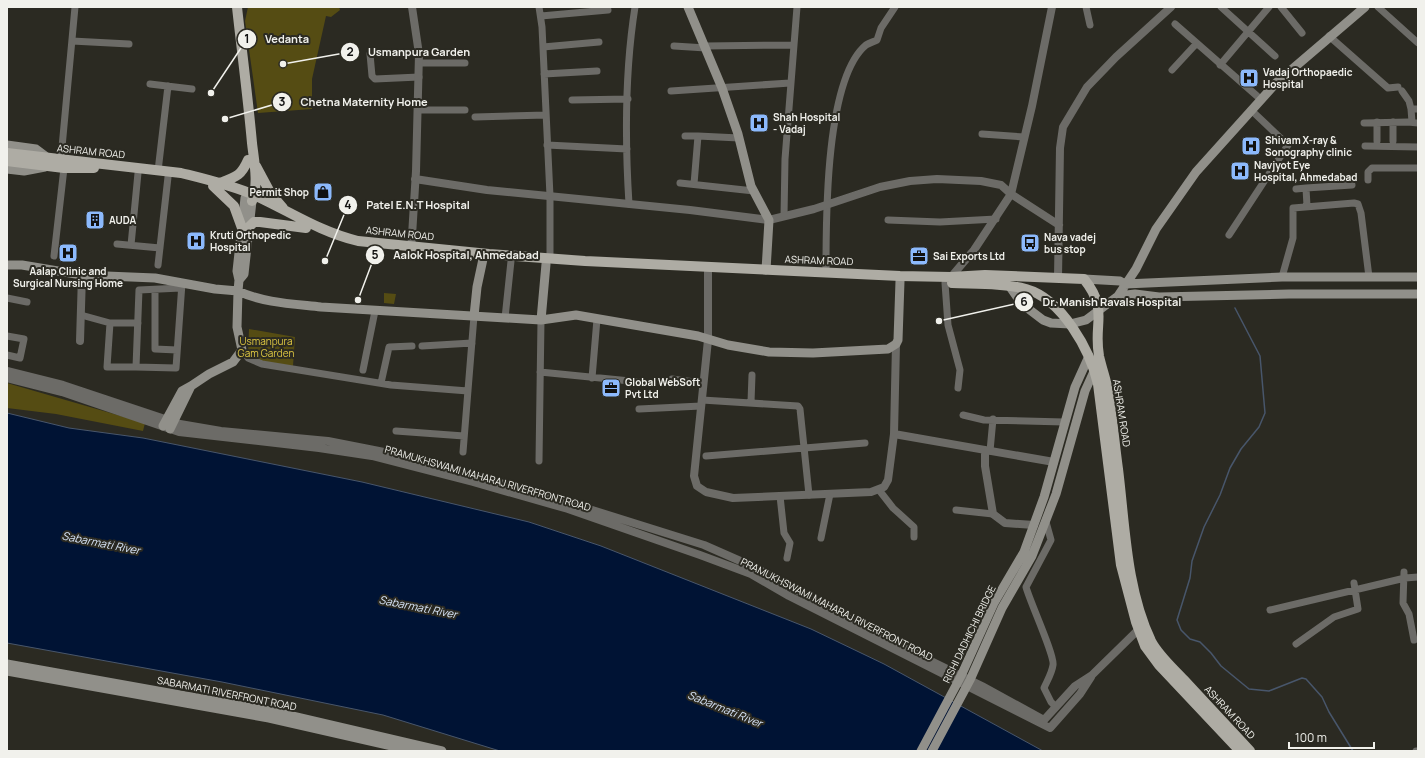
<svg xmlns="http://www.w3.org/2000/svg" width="1425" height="758" font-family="Manrope,sans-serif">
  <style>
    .green { fill: #554c13 }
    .water { fill: #001334; stroke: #48566b }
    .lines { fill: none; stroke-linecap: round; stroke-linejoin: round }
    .stream { stroke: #48566b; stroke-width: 1.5 }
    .minor { stroke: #6c6b67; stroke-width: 7 }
    .tertiary { stroke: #6c6b67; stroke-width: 8 }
    .secondary { stroke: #91908a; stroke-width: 9 }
    .primary { stroke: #aeaca4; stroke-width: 10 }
    .labels { text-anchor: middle; stroke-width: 4; stroke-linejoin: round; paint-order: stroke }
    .poi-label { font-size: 10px; font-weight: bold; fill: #f1f1ec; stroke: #2b2a22; text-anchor: start }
    .street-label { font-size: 10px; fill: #f1f1ec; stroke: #2b2a22 }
    .park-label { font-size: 10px; fill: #dec742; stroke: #2b2a22 }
    .water-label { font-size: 11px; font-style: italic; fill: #d8e5f8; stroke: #2b2a22 }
    .leader { fill: none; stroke: #f1f1ec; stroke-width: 1.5 }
    .callout-dot { fill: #f1f1ec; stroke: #2b2a22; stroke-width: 1.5 }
    .mark-label { font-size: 12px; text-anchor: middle; font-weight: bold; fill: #111 }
    .callout-label { font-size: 11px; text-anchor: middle; font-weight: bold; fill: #f1f1ec; stroke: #2b2a22; stroke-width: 4; stroke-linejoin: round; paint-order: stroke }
  </style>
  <rect width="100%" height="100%" fill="#2b2a22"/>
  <!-- green -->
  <path class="green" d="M248,7H339L340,10L331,17L326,16L312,79V109L258,113L245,21Z
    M384,293L396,294L394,304L384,303Z
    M249,329L295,337L293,366L254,360L248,354Z
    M7,383L145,423L143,431L56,414L7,408Z"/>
  <!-- water -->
  <path class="water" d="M7,413L69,428L143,438L362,482L529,522L601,546L811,629L884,664L1043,751H500L383,715L222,682L7,643Z"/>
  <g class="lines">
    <!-- stream -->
    <path class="stream" d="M1235,308L1260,356L1265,413L1259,427L1241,449L1230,468L1220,495L1204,527L1192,561L1190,578L1177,620L1181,630L1190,639L1200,642L1211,653L1221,666L1249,689L1269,691L1302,678L1306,679L1322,697L1329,712L1353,751"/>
    <!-- minor -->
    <path class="minor" d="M539,7L542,27L550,196V258
      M1086,7L1090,25
      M1221,7L1275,56
      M1281,7L1302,33
      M1378,7L1418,43
      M541,16L608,10
      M1175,24L1257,96
      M1329,36L1388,88L1398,87
      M72,41L129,44
      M674,46L706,48
      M705,46L793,45
      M543,47L599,42
      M370,54L372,76L375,79L419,77
      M419,63H465
      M1220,65L1269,7
      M1172,70L1196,44
      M544,74L597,71
      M150,84L192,89
      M671,91L790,83
      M1402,91L1409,101L1411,109
      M572,100L628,99
      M418,110H465
      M475,117L546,115
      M1377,122V141
      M1412,122L1411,109H1418
      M1364,123L1408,122L1418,123
      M982,134L1024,137
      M685,136H698
      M1393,141V122
      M547,145L627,149
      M1365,146L1418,147
      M61,158L75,7
      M158,171L168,86
      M1368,180V172L1372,168H1418
      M680,183L754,191
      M694,184L698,136L739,138
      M1296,189L1306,188
      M629,204C625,141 625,70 635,7
      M1307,206L1306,188L1352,185
      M784,216L785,159L797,7
      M888,220L940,222L996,219
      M1229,235L1288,145L1251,110
      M117,244L160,248
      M131,245L138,173
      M54,256L64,168
      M158,265L168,177
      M826,272C826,221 825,79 866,45C869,43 873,42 877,40L881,28L895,7
      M1282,277L1293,238V208L1354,203L1358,204L1361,213L1369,277
      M945,283L948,325L960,370L958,388
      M181,288L139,290L136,367L176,368L182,283
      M155,290V349L177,350
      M7,298L27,302
      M81,315L110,323
      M505,318L511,261
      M7,336L24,339L20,358L7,355
      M422,346L472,343
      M242,350L248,358L262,364L391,385L468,391
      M136,367H107L110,323H138
      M363,370L375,311
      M540,372L650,383
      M592,378L597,319
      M672,379L702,383
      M381,383L389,347L412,346
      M702,400L798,406L800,409L809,495
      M751,402L752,375
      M639,409L701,406
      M963,415L984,420L1064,422
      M396,431L464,436
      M990,451L993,419
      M463,452L474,316
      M706,456L865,443
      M539,461L541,320
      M879,490L893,508L914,527V537
      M780,496L784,533L790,543L787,558
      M956,510L993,514
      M1046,522L1051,540L1026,587C1030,602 1055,656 1053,665C1052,673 1047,681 1044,688L1051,702L1056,707
      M821,538L830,494
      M1404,572L1403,603L1409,614L1414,640
      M1270,610L1405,578L1418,577
      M1296,644L1334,617L1358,609L1354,583
      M1416,751H1418"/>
    <!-- tertiary -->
    <path class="tertiary" d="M415,179L487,190L690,210L769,220L814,209L880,187L910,181L937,179L981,181L1001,185L1011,194L1059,225
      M411,252L416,171L419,54L412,7
      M708,272V340L694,476L697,486L706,492L733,498L871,492L884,487L888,480L894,434L896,344
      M951,277L974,250L1011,194L1032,106L1052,7
      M1058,278L1060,148L1063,127L1087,87L1116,57L1171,7
      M80,341L82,275
      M7,371L63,385L180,424L221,431L328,441L384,452L541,494L704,545L754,567L876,634L982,686L1044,720L1075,686L1092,675L1139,629
      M7,378L62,392L179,432L319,448L372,456L473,482L568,509L700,555L751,574L789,596L1050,728L1080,694L1091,677
      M894,434L1054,462
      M985,450V466L993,514L1005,523L1034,525"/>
    <!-- secondary -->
    <path class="secondary" d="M688,7L722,88L738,134L751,186L769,220L766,270
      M7,145L36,149L48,158
      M7,169L24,171L45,167
      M7,265H22L82,275L155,278L215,289L238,291L239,280L237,271L245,198
      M1084,279L1120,281L1125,284L1282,277H1418
      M239,280L244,274L252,201
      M1010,287L1022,304L1043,320L1051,323L1070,324L1086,320L1118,296L1136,269L1156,229L1196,172L1276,83L1365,7
      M238,291C263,303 294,304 321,307L541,320L576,315L698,336L728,345L769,352L813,353L888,349L896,344L898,340L900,281
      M1118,296L1135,294L1159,297L1289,294H1418
      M474,316L477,287L483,259
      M541,320L546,264
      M191,386L209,374L233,362L242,350L237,327L238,291
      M163,426L182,391L191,386L170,429
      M7,664L275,712L442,751
      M7,671L269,718L414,751
      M921,751L961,676L994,603L1024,552L1044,497L1075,387L1089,356
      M932,751L970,680L1002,608L1032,556L1056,494L1085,391L1096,367"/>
    <!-- primary -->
    <path class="primary" d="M237,7C242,53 248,98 252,143C254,161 259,184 252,201
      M7,153L181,173C205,179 231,185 254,195C289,211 320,232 358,241L489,254L585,261L900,276L951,277L985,275L1084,279C1109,310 1093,323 1099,356C1101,365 1104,374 1106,382C1112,411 1114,440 1118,469C1125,525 1126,589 1151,641C1159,656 1173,668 1184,680C1206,704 1228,727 1250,751
      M7,161L64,168H94
      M256,166L271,194L283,208
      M220,183C236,177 241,176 248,160
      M213,186L234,206L242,228
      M249,227L254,222H260L306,228
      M952,283C977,284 1002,283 1026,289C1062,299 1090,350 1098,384L1121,565L1136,622L1145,646L1159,665L1240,751"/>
  </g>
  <!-- icons -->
  <defs>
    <g id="hospital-square" transform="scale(1)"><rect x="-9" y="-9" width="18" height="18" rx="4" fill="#8cb9fc" stroke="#2b2a22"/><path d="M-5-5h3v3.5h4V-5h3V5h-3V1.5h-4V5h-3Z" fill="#111"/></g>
    <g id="shop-square" transform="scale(1)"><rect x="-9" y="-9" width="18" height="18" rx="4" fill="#8cb9fc" stroke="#2b2a22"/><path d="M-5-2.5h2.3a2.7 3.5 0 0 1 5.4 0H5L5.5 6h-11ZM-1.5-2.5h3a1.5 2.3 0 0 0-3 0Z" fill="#111"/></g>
    <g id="building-square" transform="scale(1)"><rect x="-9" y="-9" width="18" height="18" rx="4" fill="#8cb9fc" stroke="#2b2a22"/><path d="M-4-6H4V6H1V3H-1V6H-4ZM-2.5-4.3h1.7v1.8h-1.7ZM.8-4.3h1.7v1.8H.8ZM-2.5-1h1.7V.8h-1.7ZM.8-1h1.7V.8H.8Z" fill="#111"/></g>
    <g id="bus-square" transform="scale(1)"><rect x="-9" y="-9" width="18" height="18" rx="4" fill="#8cb9fc" stroke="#2b2a22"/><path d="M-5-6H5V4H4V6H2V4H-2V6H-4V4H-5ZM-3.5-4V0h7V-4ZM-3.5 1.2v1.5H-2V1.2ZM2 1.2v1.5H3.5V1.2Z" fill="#111"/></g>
    <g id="office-square" transform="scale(1)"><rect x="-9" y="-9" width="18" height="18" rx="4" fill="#8cb9fc" stroke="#2b2a22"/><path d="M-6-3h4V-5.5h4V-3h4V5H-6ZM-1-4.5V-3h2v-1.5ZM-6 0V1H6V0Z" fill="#111"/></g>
  </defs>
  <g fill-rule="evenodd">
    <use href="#hospital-square" x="1249" y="78"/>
    <use href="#hospital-square" x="759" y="123"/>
    <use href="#hospital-square" x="1251" y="146"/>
    <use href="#hospital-square" x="1240" y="171"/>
    <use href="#shop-square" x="323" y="192"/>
    <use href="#building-square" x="95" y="220"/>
    <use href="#hospital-square" x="196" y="241"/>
    <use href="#bus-square" x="1030" y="243"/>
    <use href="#hospital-square" x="68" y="253"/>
    <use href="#office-square" x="919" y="256"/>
    <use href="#office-square" x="611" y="388"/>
  </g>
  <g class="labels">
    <!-- poi labels -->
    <g class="poi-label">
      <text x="1263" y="76">Vadaj Orthopaedic<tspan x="1263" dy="12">Hospital</tspan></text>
      <text x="773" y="121">Shah Hospital<tspan x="773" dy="12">- Vadaj</tspan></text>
      <text x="1265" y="144">Shivam X-ray &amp;<tspan x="1265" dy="12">Sonography clinic</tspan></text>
      <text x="1254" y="169">Navjyot Eye<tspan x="1254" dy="12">Hospital, Ahmedabad</tspan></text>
      <text x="309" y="196" text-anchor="end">Permit Shop</text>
      <text x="109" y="224">AUDA</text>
      <text x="210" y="239">Kruti Orthopedic<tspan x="210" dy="12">Hospital</tspan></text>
      <text x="1044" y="241">Nava vadej<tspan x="1044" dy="12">bus stop</tspan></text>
      <text x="933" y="260">Sai Exports Ltd</text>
      <text x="68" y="275" text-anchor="middle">Aalap Clinic and<tspan x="68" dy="12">Surgical Nursing Home</tspan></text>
      <text x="625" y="386">Global WebSoft<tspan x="625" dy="12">Pvt Ltd</tspan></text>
    </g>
    <!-- street labels -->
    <g class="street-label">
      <text transform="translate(91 151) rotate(6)" y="4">ASHRAM ROAD</text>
      <text transform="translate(400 233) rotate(6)" y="4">ASHRAM ROAD</text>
      <text transform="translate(819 260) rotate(2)" y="4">ASHRAM ROAD</text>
      <text transform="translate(1122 413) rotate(81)" y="4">ASHRAM ROAD</text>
      <text transform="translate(488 478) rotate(16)" y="4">PRAMUKHSWAMI MAHARAJ RIVERFRONT ROAD</text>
      <text transform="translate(837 609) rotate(27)" y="4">PRAMUKHSWAMI MAHARAJ RIVERFRONT ROAD</text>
      <text transform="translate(969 634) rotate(-64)" y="4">RISHI DADHICHI BRIDGE</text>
      <text transform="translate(227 693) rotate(11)" y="4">SABARMATI RIVERFRONT ROAD</text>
      <text transform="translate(1230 712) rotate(47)" y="4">ASHRAM ROAD</text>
    </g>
    <!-- park labels -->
    <g class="park-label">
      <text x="266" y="345">Usmanpura<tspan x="266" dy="12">Gam Garden</tspan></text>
    </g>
    <!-- water labels -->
    <g class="water-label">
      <text transform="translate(101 543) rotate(11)" y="4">Sabarmati River</text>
      <text transform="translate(418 607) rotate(11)" y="4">Sabarmati River</text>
      <text transform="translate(725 709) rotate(22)" y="4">Sabarmati River</text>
    </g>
  </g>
  <!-- callouts -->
  <path class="leader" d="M211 93L247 39M283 64L350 52M225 119L282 102M325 261L348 205M358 300L375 255M939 321L1024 302"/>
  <g class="callout-dot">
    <circle cx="211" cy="93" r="4"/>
    <circle cx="283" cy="64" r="4"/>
    <circle cx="225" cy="119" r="4"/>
    <circle cx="325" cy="261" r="4"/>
    <circle cx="358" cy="300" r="4"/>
    <circle cx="939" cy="321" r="4"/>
    <circle cx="247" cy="39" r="10"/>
    <circle cx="350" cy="52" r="10"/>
    <circle cx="282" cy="102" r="10"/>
    <circle cx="348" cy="205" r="10"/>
    <circle cx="375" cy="255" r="10"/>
    <circle cx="1024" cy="302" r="10"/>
  </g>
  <g class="mark-label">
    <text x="247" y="43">1</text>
    <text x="350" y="56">2</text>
    <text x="282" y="106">3</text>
    <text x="348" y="209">4</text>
    <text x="375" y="259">5</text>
    <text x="1024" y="306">6</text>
  </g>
  <g class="callout-label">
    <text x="287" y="43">Vedanta</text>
    <text x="419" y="56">Usmanpura Garden</text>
    <text x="364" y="106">Chetna Maternity Home</text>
    <text x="418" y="209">Patel E.N.T Hospital</text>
    <text x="466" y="259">Aalok Hospital, Ahmedabad</text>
    <text x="1112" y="306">Dr. Manish Ravals Hospital</text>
  </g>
  <!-- border -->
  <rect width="1425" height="758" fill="none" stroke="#f1f1ec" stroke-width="16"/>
  <!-- scale -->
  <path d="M1289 742v6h85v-6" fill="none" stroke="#f1f1ec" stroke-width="2"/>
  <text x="1295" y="742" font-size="12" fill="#f1f1ec" stroke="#2b2a22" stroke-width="3" paint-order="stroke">100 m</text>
</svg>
